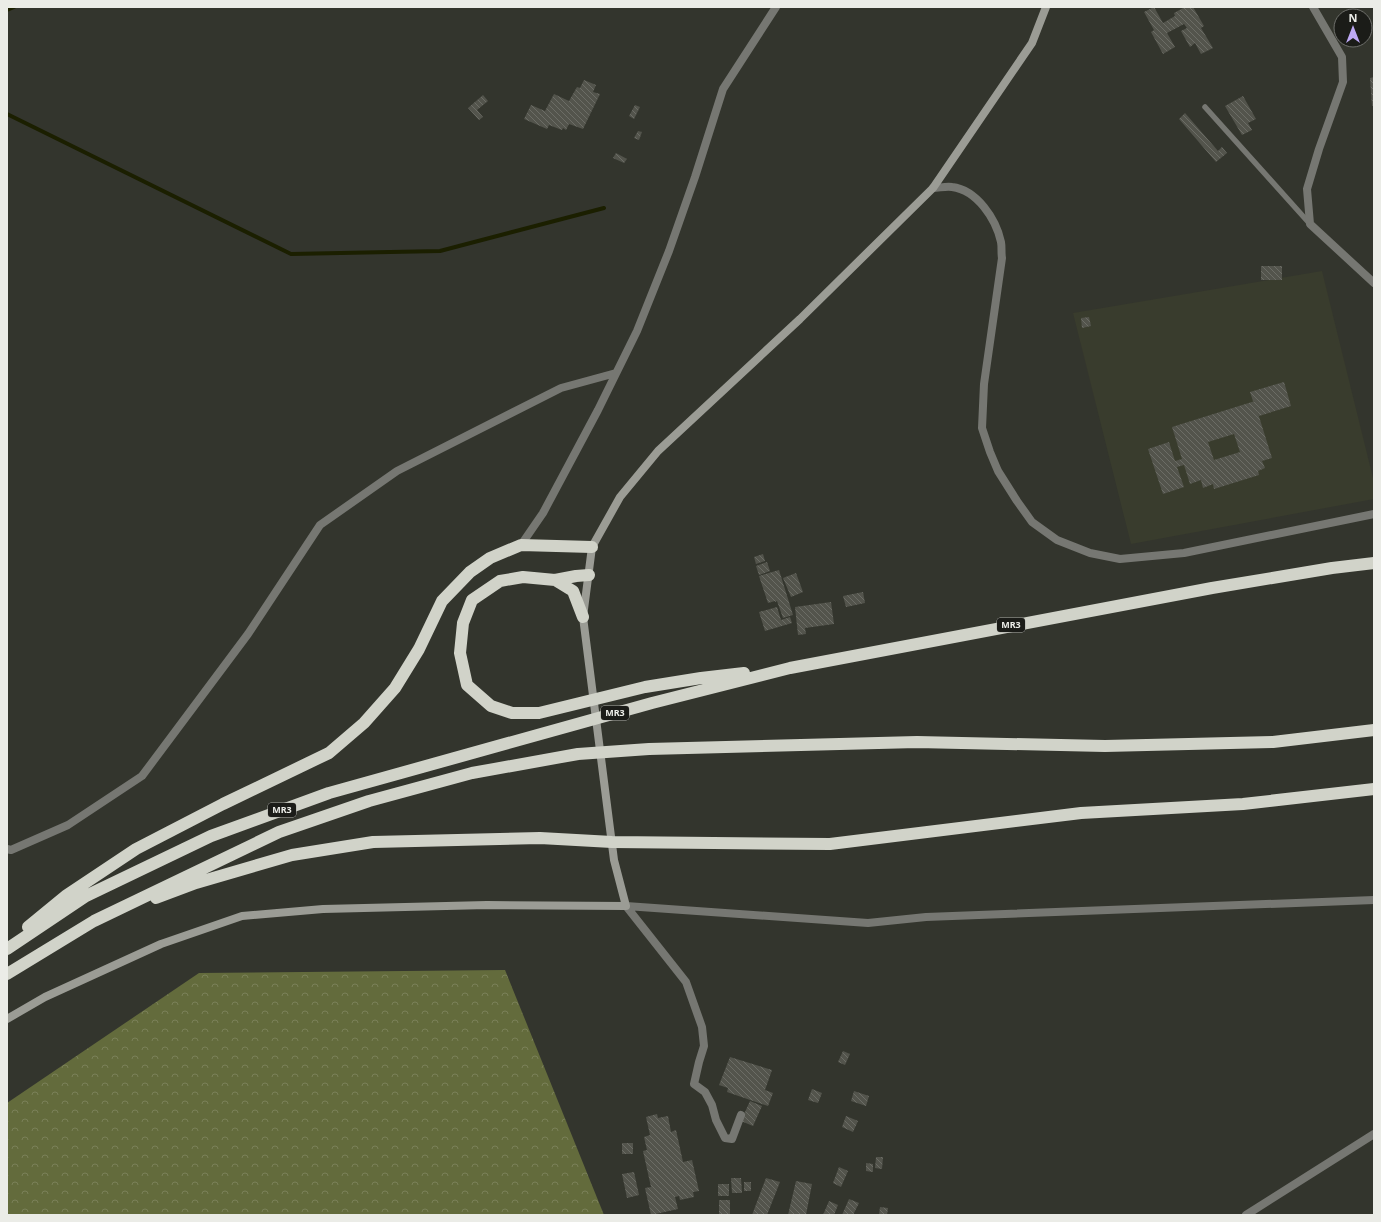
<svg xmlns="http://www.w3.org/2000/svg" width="1381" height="1222" font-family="'Noto Sans',sans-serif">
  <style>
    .built { fill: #393c2d }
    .forest { fill: url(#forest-crowns) }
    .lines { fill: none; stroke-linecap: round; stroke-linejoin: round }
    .stream { stroke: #1b1f00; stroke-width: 4 }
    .building { fill: url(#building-back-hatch); fill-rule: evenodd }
    .lane { stroke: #767772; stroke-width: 5.5 }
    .street { stroke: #767772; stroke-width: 8 }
    .secondary { stroke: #9b9c95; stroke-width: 8 }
    .highway { stroke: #d1d3c9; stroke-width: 12 }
    .labels { text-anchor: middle; stroke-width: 3; stroke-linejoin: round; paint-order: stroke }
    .shield { fill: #1b1c18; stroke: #adaea9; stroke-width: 1 }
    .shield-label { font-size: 9px; font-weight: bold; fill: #ebece7 }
  </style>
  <defs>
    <pattern id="forest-crowns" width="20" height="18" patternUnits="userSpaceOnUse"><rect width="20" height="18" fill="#636b3c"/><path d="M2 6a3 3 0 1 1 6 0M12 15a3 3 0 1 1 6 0" fill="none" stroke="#7a8058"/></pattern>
    <pattern id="building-back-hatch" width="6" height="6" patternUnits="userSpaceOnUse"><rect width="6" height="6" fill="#53544c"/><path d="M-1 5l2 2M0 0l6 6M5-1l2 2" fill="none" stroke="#6c6d66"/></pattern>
  </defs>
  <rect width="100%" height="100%" fill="#33352d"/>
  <!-- built -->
  <path class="built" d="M1322,271L1374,482V499L1131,544L1073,313Z"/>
  <!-- forest -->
  <path class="forest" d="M505,970L604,1215H7V1103L199,973Z"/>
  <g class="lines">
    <!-- stream -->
    <path class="stream" d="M7,10L14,7
      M7,114L291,254L440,251L604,208"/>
  </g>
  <!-- building -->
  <path class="building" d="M1154,7L1163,23L1175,16L1174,13L1185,7H1193L1204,26L1201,28L1213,48L1201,54L1195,43L1190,47L1181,31L1187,28L1184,24L1167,33L1175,47L1163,54L1151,32L1154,30L1144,12Z
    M1374,77V106H1372L1370,78Z
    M584,80L596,85L593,92L600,94L583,129L569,124L566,130L563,128L562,130L549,125L547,129L524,119L531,105L545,111L554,94L569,101L577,87L580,88Z
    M483,95L488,101L477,110L483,117L479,120L468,108Z
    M1243,96L1256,119L1248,123L1252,130L1242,135L1225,106Z
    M635,105L640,107L634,119L629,116Z
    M1185,113L1218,151L1222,147L1227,153L1216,162L1179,119Z
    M638,131L642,132L639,140L634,138Z
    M616,153L627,159L624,163L613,158Z
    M1261,266H1282V280H1261Z
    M1089,317L1091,326L1082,328L1081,318Z
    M1284,382L1291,406L1259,416L1256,407L1272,458L1262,461L1265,468L1258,471L1259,475L1214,489L1213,484L1203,488L1201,480L1190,484L1184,465L1177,467L1184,487L1163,494L1148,449L1169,442L1175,461L1182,459L1172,427L1255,401H1253L1250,392ZM1234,434L1240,452L1214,460L1208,442Z
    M763,554L765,561L756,564L754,557Z
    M767,562L770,571L759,575L756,566Z
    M779,570L793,615L783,618L777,601L775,602V601L768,603L759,576Z
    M796,573L803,592L791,597L783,578Z
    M863,592L865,603L846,607L843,596Z
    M831,602L834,624L805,628L806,634L798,635L795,607Z
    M777,607L781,620L790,617L792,623L765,631L759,612Z
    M843,1051L850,1054L845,1065L838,1062Z
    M730,1057L772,1070L765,1090L773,1093L768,1106L727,1092L728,1088L719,1085Z
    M812,1089L822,1093L818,1103L808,1100Z
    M854,1091L869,1096L866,1106L851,1101Z
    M750,1101L762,1106L753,1126L741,1121Z
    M657,1114L658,1118L668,1116L671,1132L676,1130L683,1162L692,1160L699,1191L693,1192L694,1197L680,1200L679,1196L675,1197L678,1209L651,1215L645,1188L651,1187L643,1151L647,1150L644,1137L650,1135L646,1117Z
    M846,1116L858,1121L853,1132L842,1127Z
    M622,1143H633V1154H622Z
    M876,1157H883L882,1169L875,1168Z
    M866,1163L873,1164V1172L866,1171Z
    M839,1167L848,1171L841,1187L833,1183Z
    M634,1172L639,1195L627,1198L622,1174Z
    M731,1178H741L742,1193H732Z
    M766,1178L780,1182L767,1215H752Z
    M796,1181L812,1184L806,1215H788Z
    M744,1182H751V1191H744Z
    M718,1184H729V1196H718Z
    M849,1199L859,1203L853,1215H842Z
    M719,1200H730V1215H719Z
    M829,1201L838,1205L834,1215H823Z
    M880,1207L888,1208L887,1215H879Z"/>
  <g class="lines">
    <!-- lane -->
    <path class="lane" d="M1205,107L1310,224"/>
    <!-- street -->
    <path class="street" d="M1313,7L1342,57L1343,82L1319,149L1307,189L1310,224L1374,283
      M933,188C939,188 946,186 952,187C977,190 996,219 1001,242C1002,247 1001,253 1002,258L984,384L982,428L990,452L998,471L1017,501L1032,522L1057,540L1090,553L1120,559L1184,553L1374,514
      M521,545L543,513L598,410L637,331L669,251L695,177L723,89L776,7
      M7,849L11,850L68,825L142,776L248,634L320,525L397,471L561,388L616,373
      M626,906L868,923L926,917L1374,900
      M626,906L686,982L702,1027L704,1046L699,1062L694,1084L705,1092L712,1105L716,1120L725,1138L732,1139L741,1115
      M1246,1215L1374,1134"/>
    <!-- secondary -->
    <path class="secondary" d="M7,1019L45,997L161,944L242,916L323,909L487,905L626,906L614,860L583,617L592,547L620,497L658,451L800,319L933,188L1032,43L1046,7"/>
    <!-- highway -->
    <path class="highway" d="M555,580L576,576L589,575
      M583,617L573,591L555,580L523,577L500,581L472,600L463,623L460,653L467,685L491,706L512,713H539L645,687L701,678L744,673
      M156,898L196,883L292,855L373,842L540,838L612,842L830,844L1081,813L1243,804L1374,789
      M28,927L67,895L136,849L223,804L329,753L364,723L395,688L419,649L442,601L470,572L490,558L521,545L592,547
      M7,949L86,896L211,836L329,793L652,703L790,668L1212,588L1332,568L1374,563
      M7,974L94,921L279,832L369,801L472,773L578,754L649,749L917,742L1105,746L1273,742L1374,730"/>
  </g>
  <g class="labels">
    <!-- shield labels -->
    <g class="shield">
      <rect x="997" y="618" width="28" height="14" rx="3"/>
      <rect x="601" y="706" width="28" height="14" rx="3"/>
      <rect x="268" y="803" width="28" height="14" rx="3"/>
    </g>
    <g class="shield-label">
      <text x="1011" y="628">MR3</text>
      <text x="615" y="716">MR3</text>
      <text x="282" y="813">MR3</text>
    </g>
  </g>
  <!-- border -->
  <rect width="1381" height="1222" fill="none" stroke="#ebece7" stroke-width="16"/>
  <!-- north arrow -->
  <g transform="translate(1353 28)"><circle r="19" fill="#1b1c18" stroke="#6e6f6b"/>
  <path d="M0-3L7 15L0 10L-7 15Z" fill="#bea9f5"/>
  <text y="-6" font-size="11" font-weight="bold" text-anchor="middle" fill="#ebece7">N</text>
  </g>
</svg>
